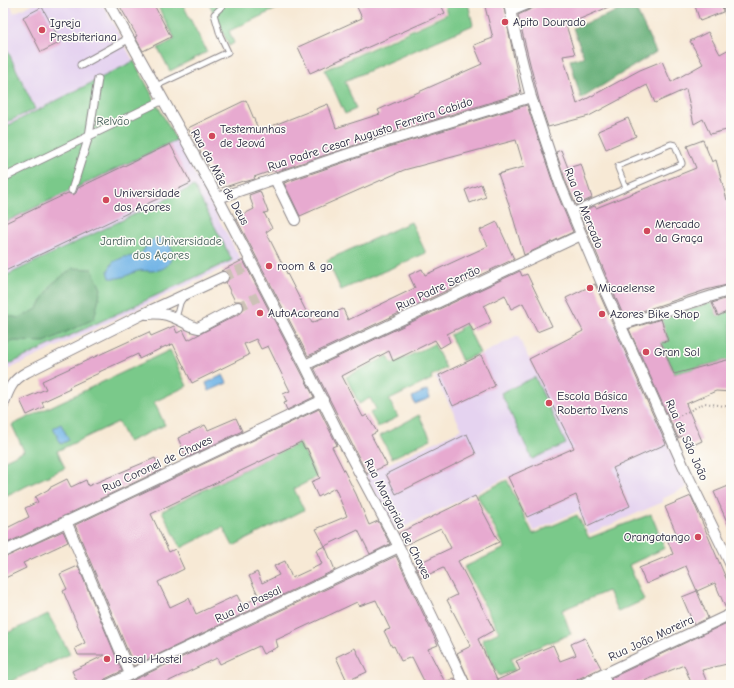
<svg xmlns="http://www.w3.org/2000/svg" width="734" height="688" font-family="'Comic Neue',sans-serif">
  <style>
    .built { fill: #e5d3f0 }
    .green { fill: #7ac98a; stroke: #4e7662 }
    .forest { fill: #63ad76; stroke: #426858 }
    .water { fill: #71b4e6; stroke: #4a6b90 }
    .building { fill: #e7aad0; fill-rule: evenodd }
    .lines { fill: none; stroke-linecap: round; stroke-linejoin: round }
    .minor-tunnel { stroke: #ccc1b6; stroke-width: 10; stroke-dasharray: 10 5; stroke-linecap: butt }
    .service-casing { stroke: #8c8688; stroke-width: 7 }
    .pedestrian-casing { stroke: #8c8688; stroke-width: 9 }
    .minor-casing { stroke: #8c8688; stroke-width: 12 }
    .path { stroke: #8c8688; stroke-width: 2; stroke-dasharray: 1 3; stroke-linecap: butt }
    .service { stroke: #fff; stroke-width: 5 }
    .pedestrian { stroke: #fff; stroke-width: 7 }
    .minor { stroke: #fff; stroke-width: 10 }
    .poi-dot { fill: #d1495b; stroke: #fdfcf7; stroke-width: 1.5 }
    .labels { text-anchor: middle; stroke-width: 3; stroke-linejoin: round; paint-order: stroke }
    .poi-label { font-size: 12px; fill: #22223b; stroke: #fdfcf7; text-anchor: start }
    .park-label { font-size: 12px; fill: #415c57; stroke: #fdfcf7 }
    .street-label { font-size: 12px; fill: #22223b; stroke: #fdfcf7 }
  </style>
  <rect width="100%" height="100%" fill="#fdfcf7"/>
  <filter id="ink" filterUnits="userSpaceOnUse"><feTurbulence type="fractalNoise" baseFrequency=".025" numOctaves="2"/><feDisplacementMap in="SourceGraphic" scale="8" xChannelSelector="R" yChannelSelector="G"/><feConvolveMatrix kernelMatrix="1 2 1 2 8 2 1 2 1" color-interpolation-filters="sRGB"/></filter>
  <filter id="wash" filterUnits="userSpaceOnUse"><feTurbulence type="fractalNoise" baseFrequency=".012" numOctaves="4" result="noise"/><feDisplacementMap in="SourceGraphic" scale="16" xChannelSelector="R" yChannelSelector="G"/><feGaussianBlur stdDeviation="0.9" result="paint"/><feColorMatrix in="noise" values="0 0 0 0 0 0 0 0 0 0 0 0 0 0 0 0 0 1.4 0 .05"/><feComposite in="paint" operator="in"/></filter>
  <g filter="url(#wash)">
    <rect width="100%" height="100%" fill="#f7e9d5"/>
    <!-- built -->
    <path class="built" d="M3,3H10L14,13L35,3H102L241,260L3,372Z
      M611,317L687,487L662,499L663,502L589,534L578,511L534,531L508,477L396,531L365,475L462,429L435,377L518,336L529,359Z"/>
    <!-- green -->
    <path class="green" d="M156,3H182L207,52L170,71L158,48L175,39Z
      M209,3H289L229,31L234,43L229,46Z
      M444,3H468L473,25L345,81L356,109L345,114L325,70L447,14Z
      M3,41L35,109L3,124Z
      M134,61L176,140L3,223V128Z
      M194,186L232,260L3,367V277Z
      M411,222L426,253L341,290L327,260Z
      M712,302L718,316L731,310V359L674,374L661,342L668,341L661,319Z
      M461,314L480,353L462,361L450,335L460,330L454,317Z
      M434,344L446,368L431,376L432,379L389,400L398,417L378,427L370,413L376,409L370,398L359,404L346,377L388,356L392,364Z
      M170,350L187,386L154,402L165,425L128,442L118,422L57,451L65,468L3,497V461L24,451L12,425Z
      M535,377L566,444L532,459L501,393Z
      M419,415L431,439L392,458L380,436Z
      M299,442L317,477L294,489L304,510L233,546L223,527L181,548L162,511Z
      M507,480L533,534L577,515L589,538L651,514L665,548L629,565L644,600L618,612L608,591L562,610L571,634L511,658L515,670L499,676L482,640L499,632L464,567L505,548L477,495Z
      M48,614L70,654L3,685V635Z"/>
    <!-- forest -->
    <path class="forest" d="M634,5L656,52L581,99L570,60L584,57L573,28Z
      M73,268L92,269L101,289L94,319L45,342L14,341L3,346V315L20,318L37,309L53,283Z"/>
    <!-- water -->
    <path class="water" d="M158,238L166,239L170,243C174,260 170,270 151,271C147,271 142,270 138,271C126,275 124,279 110,278L108,271L113,262L124,257L136,256L141,254L150,241Z
      M223,375L227,383L209,391L206,383Z
      M427,390L430,398L415,404L412,397Z
      M61,424L69,440L61,444L53,428Z"/>
    <g id="blocks">
      <!-- building -->
      <path class="building" d="M118,3H153L171,37L143,51L135,37L137,36Z
        M367,3H440L445,13L310,73L298,47L362,18L357,7Z
        M484,3H503L521,93L385,135L275,172L274,170L254,177L255,179L244,182L243,181L222,188L203,157L188,128L246,100L259,131L328,104L336,128L380,114L378,110L482,64L474,45L493,38Z
        M544,3H618L566,25L575,54L563,56L577,104L640,70L662,61L671,82L703,64L690,41L708,32L720,54L731,48V129L710,134L703,119L694,124L686,89L655,103L647,85L589,116L548,127L539,100L518,15Z
        M694,3H722L723,12L700,21Z
        M42,7L61,42L41,52L23,17Z
        M527,105L554,186L573,232L524,255L510,207L498,174L524,167L516,140L404,170L300,216L284,183L389,147Z
        M628,118L636,136L606,149L598,131Z
        M703,140L712,162L716,160L727,200L731,199V284L706,290L624,317L579,212L595,206L596,208L696,168L687,146Z
        M170,144L191,183L3,272V224L68,193L73,195L76,193L78,188Z
        M561,150L568,168L581,164L592,198L576,205L566,182L556,152Z
        M481,184L486,197L470,203L465,190Z
        M260,191L268,212L264,213L272,228L266,232L312,323L343,309L348,320L415,288L409,275L422,269L425,275L488,246L480,230L497,222L514,259L308,356L236,218L254,209L249,195Z
        M243,260L314,397L287,410L284,403L287,402L283,394L290,391L268,346L261,349L256,339L244,344L249,355L192,383L173,344L166,347V346L139,359L138,354L99,372V373L69,387L70,389L42,402L44,407L27,415L20,400L46,389L42,381L149,332L151,336L174,326L177,333L183,330L188,340L241,313L244,308V304L241,301H235L226,283L229,278V274L226,272L221,271Z
        M520,271L522,276L527,274L552,326L537,332L523,303L511,309L505,295L484,306L491,322L473,331L469,323L447,334L450,342L440,348L435,340L393,361L389,351L342,376L363,417L367,415L377,432L371,435L387,465L367,474L314,368Z
        M595,284L666,444L613,468L630,506L587,526L576,495L527,517L508,477L574,448L529,359L583,331L566,298Z
        M731,297V310L718,316L712,303Z
        M661,319L668,341L661,342L674,374L731,359V392L716,391L686,404L702,441L687,448L682,436L678,438L629,329Z
        M481,355L495,386L453,406L439,375Z
        M319,409L337,445L332,447L356,494L369,525L378,521L390,544L370,554L358,530L325,546L335,570L134,666L75,525ZM301,442L305,449L307,448L320,478L311,482L318,497L335,488L347,516L316,529L325,546L316,550L322,564L292,578L285,561L274,566L279,575L262,583L257,572L249,576L259,597L242,605L237,595L196,614L189,598L170,607L158,582L184,569L175,549L169,552L151,514Z
        M236,418L242,431L186,458L178,438L205,425L208,430Z
        M467,434L476,454L396,494L386,474Z
        M155,458L161,470L3,545V530L29,517L25,508L38,502L35,497L49,489V488L67,479L71,487L86,480L88,486Z
        M731,485V531L714,492Z
        M475,496L499,542L458,561L494,630L478,639L497,680L520,670L516,661L553,645L560,661L576,655L571,644L585,638L601,668L578,679L572,685H471L457,653L471,646L447,600L457,595L443,568L421,578L415,565L451,548L441,528L405,545L399,533Z
        M691,496L731,590V608L726,609L715,583L697,591L686,566L646,584L639,568L673,554L667,539L677,535L665,507Z
        M63,531L68,542L23,563L26,568L3,579V558Z
        M396,556L438,645L428,649L445,682L454,678L458,685H426L412,657L401,661L394,646L392,647L384,631L390,629L376,600L359,606L357,602L276,640L278,647L263,654L259,646L220,664L217,658L161,685H123Z
        M78,566L122,671L105,679L102,685H79L72,671L105,655H78L75,648L85,643L63,591L67,589L60,574Z
        M697,591L708,618L694,625L682,597Z
        M731,621V663L702,670L708,685H692L684,665L634,685H613L611,678Z
        M355,648L367,672L347,681L336,657Z"/>
    </g>
  </g>
  <g filter="url(#ink)">
    <use href="#blocks" fill-opacity="0" stroke="#8c8688" stroke-width="1"/>
    <g class="lines">
      <!-- minor-tunnel -->
      <path class="minor-tunnel" d="M223,277L244,268
        M238,307L258,297"/>
      <!-- service casing -->
      <g class="service-casing">
        <path id="service" d="M156,86L228,52L220,35L214,14L226,3
          M671,144L675,145L682,163V164L626,188L618,168V166Z
          M572,211L626,188
          M176,318L180,303L184,296"/>
      </g>
      <!-- pedestrian casing -->
      <g class="pedestrian-casing">
        <path id="pedestrian" d="M81,65L130,38
          M3,178L163,100
          M72,190L89,136L98,79"/>
      </g>
      <!-- minor casing -->
      <g class="minor-casing">
        <path id="minor" d="M109,3L218,198L305,365L343,442L399,547L465,685
          M509,3L513,25L531,97L560,184L603,286L686,472L731,565
          M728,3L731,16
          M511,11L530,3
          M275,179L295,220
          M218,198L387,141L531,97
          M147,314C168,311 177,320 194,327L198,328L238,307
          M621,325L731,290
          M305,365L581,235
          M3,405C9,389 11,381 27,372L141,315L223,277
          M66,521L130,674
          M3,552L323,400
          M603,675L607,685
          M108,685L399,547
          M581,685L731,614"/>
      </g>
      <!-- path -->
      <path class="path" d="M673,419L705,403L731,407"/>
      <!-- service -->
      <use href="#service" class="service"/>
      <!-- pedestrian -->
      <use href="#pedestrian" class="pedestrian"/>
      <!-- minor -->
      <use href="#minor" class="minor"/>
    </g>
  </g>
  <!-- markers -->
  <g class="poi-dot">
    <circle cx="505" cy="22" r="4"/>
    <circle cx="42" cy="30" r="4"/>
    <circle cx="212" cy="136" r="4"/>
    <circle cx="106" cy="200" r="4"/>
    <circle cx="647" cy="231" r="4"/>
    <circle cx="269" cy="266" r="4"/>
    <circle cx="590" cy="288" r="4"/>
    <circle cx="260" cy="313" r="4"/>
    <circle cx="602" cy="314" r="4"/>
    <circle cx="646" cy="352" r="4"/>
    <circle cx="549" cy="403" r="4"/>
    <circle cx="698" cy="537" r="4"/>
    <circle cx="107" cy="659" r="4"/>
  </g>
  <g class="labels">
    <!-- poi labels -->
    <g class="poi-label">
      <text x="513" y="26">Apito Dourado</text>
      <text x="50" y="27">Igreja<tspan x="50" dy="14">Presbiteriana</tspan></text>
      <text x="220" y="133">Testemunhas<tspan x="220" dy="14">de Jeová</tspan></text>
      <text x="114" y="197">Universidade<tspan x="114" dy="14">dos Açores</tspan></text>
      <text x="655" y="228">Mercado<tspan x="655" dy="14">da Graça</tspan></text>
      <text x="277" y="270">room &amp; go</text>
      <text x="598" y="292">Micaelense</text>
      <text x="268" y="317">AutoAcoreana</text>
      <text x="610" y="318">Azores Bike Shop</text>
      <text x="654" y="356">Gran Sol</text>
      <text x="557" y="400">Escola Básica<tspan x="557" dy="14">Roberto Ivens</tspan></text>
      <text x="690" y="541" text-anchor="end">Orangotango</text>
      <text x="115" y="663">Passal Hostel</text>
    </g>
    <!-- park labels -->
    <g class="park-label">
      <text x="113" y="125">Relvão</text>
      <text x="161" y="245">Jardim da Universidade<tspan x="161" dy="14">dos Açores</tspan></text>
    </g>
    <!-- street labels -->
    <g class="street-label">
      <text transform="translate(370 134) rotate(-18)" y="4">Rua Padre Cesar Augusto Ferreira Cabido</text>
      <text transform="translate(220 177) rotate(61)" y="4">Rua da Mãe de Deus</text>
      <text transform="translate(584 208) rotate(68)" y="4">Rua do Mercado</text>
      <text transform="translate(438 288) rotate(-25)" y="4">Rua Padre Serrão</text>
      <text transform="translate(687 440) rotate(66)" y="4">Rua de São João</text>
      <text transform="translate(157 464) rotate(-25)" y="4">Rua Coronel de Chaves</text>
      <text transform="translate(398 519) rotate(63)" y="4">Rua Margarida de Chaves</text>
      <text transform="translate(248 604) rotate(-25)" y="4">Rua do Passal</text>
      <text transform="translate(651 638) rotate(-25)" y="4">Rua João Moreira</text>
    </g>
  </g>
  <!-- margin -->
  <rect width="734" height="688" fill="none" stroke="#fdfcf7" stroke-width="16"/>
</svg>
